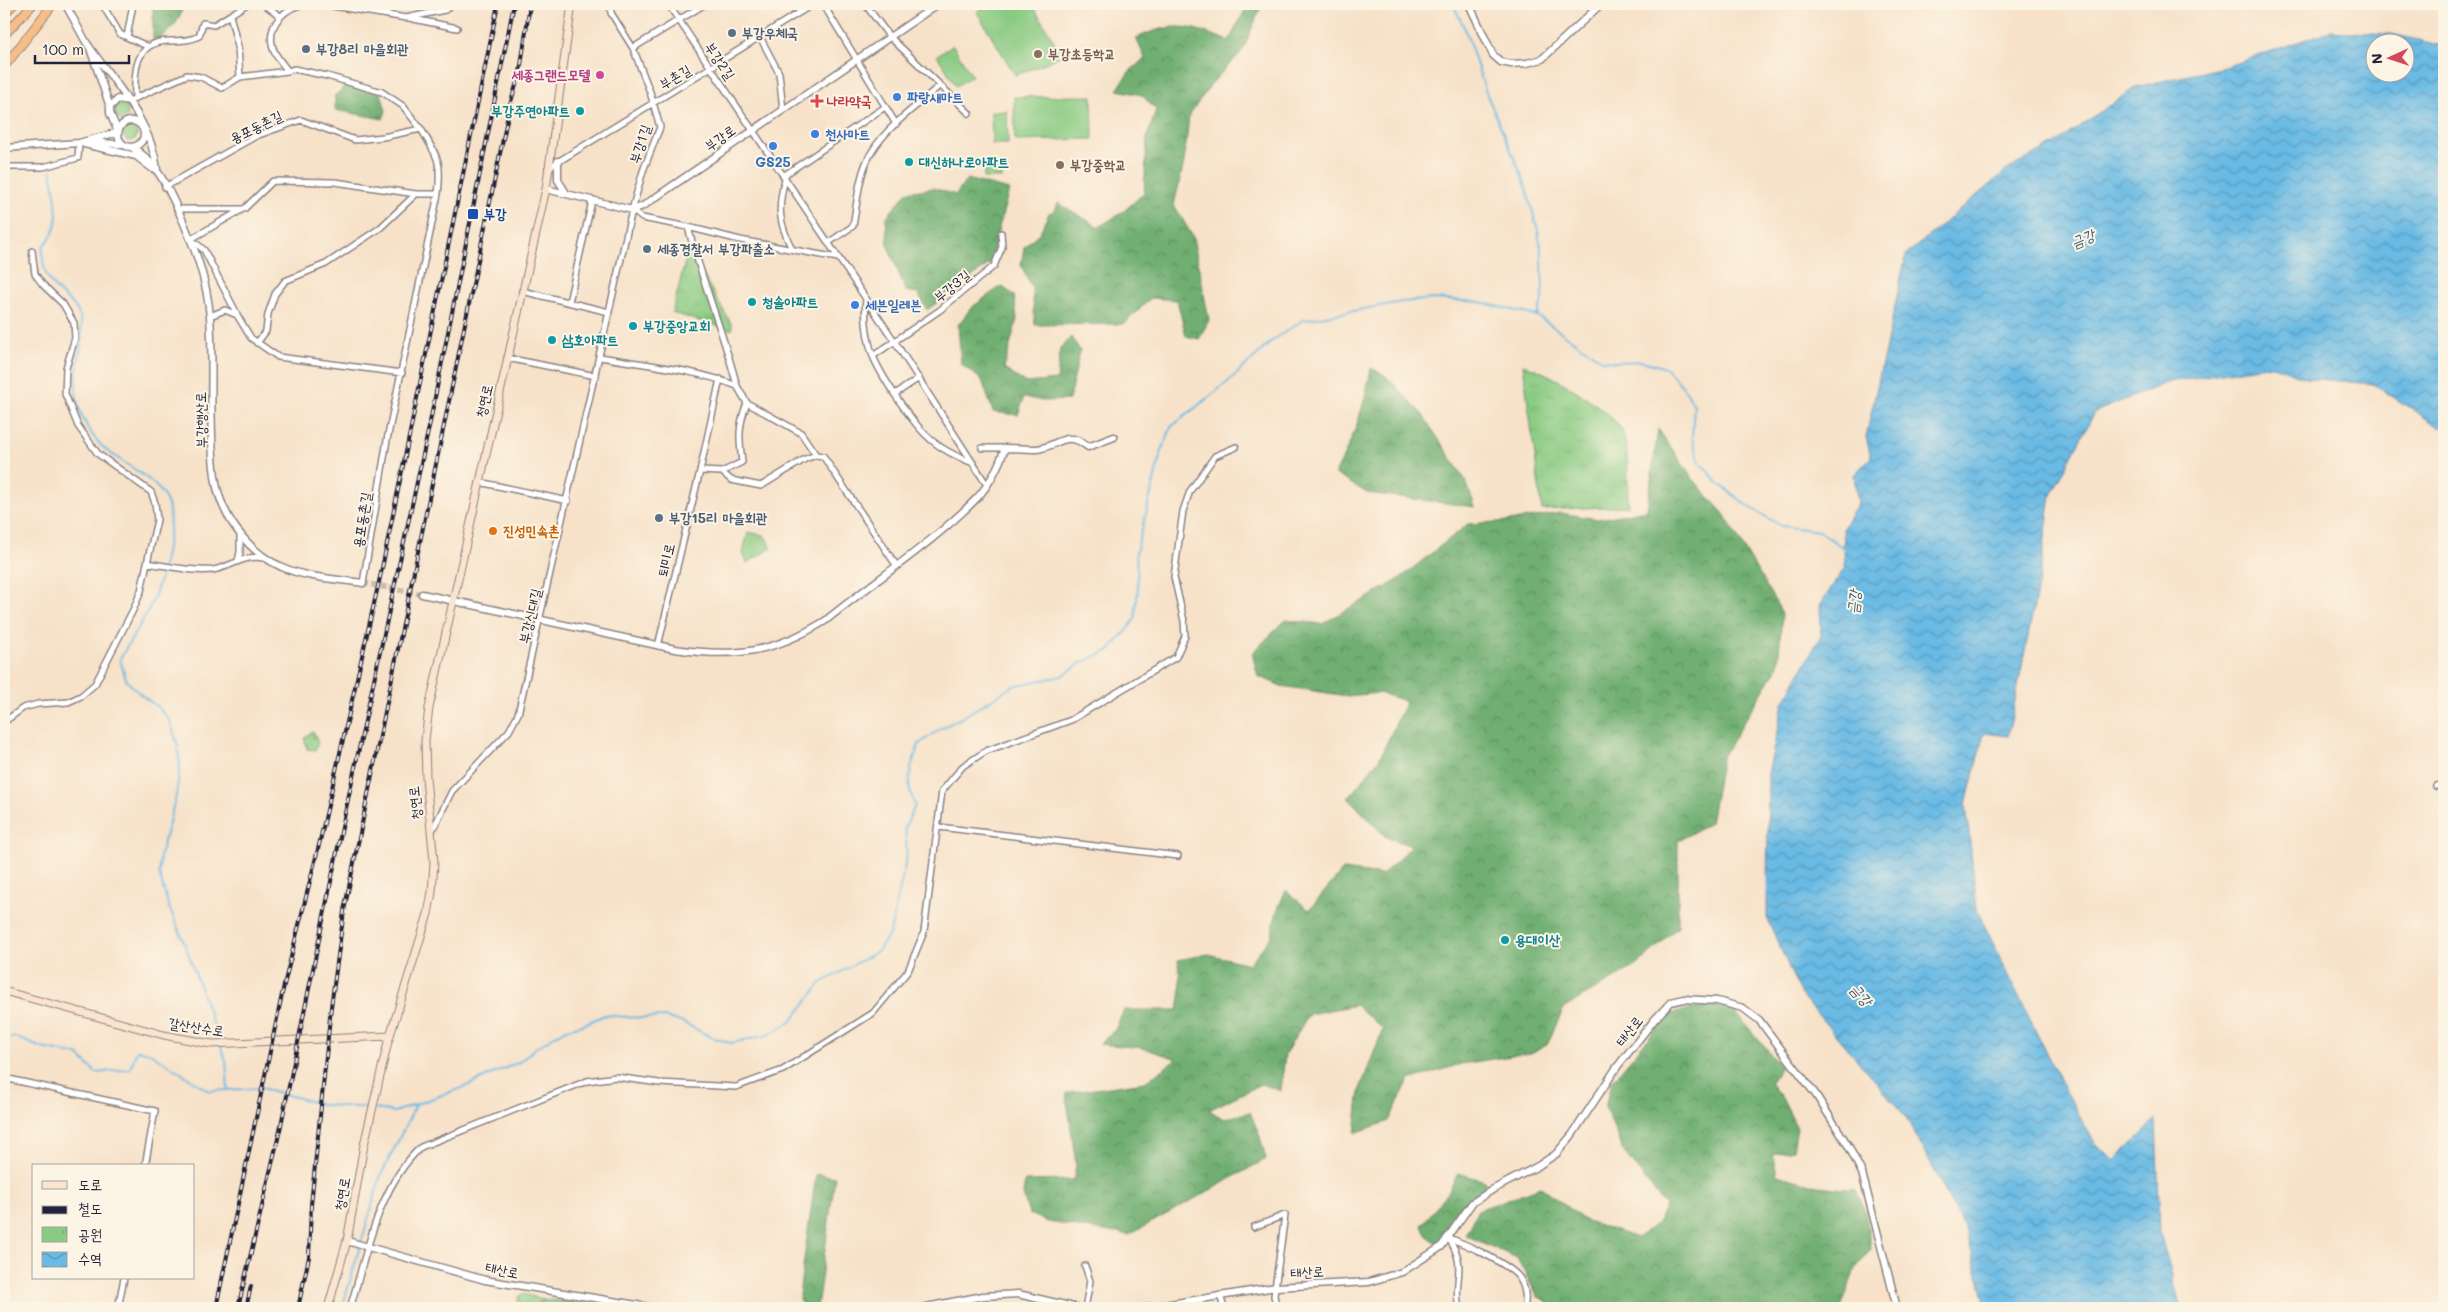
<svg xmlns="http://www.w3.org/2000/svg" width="2448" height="1312" font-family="Mali,'Poor Story',sans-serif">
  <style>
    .green { fill: #8acb83; stroke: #56765f }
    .forest { fill: url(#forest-crowns); stroke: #486856 }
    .cemetery { fill: url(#cemetery-stones); stroke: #56765f }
    .park { fill: url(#park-tufts); stroke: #56765f }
    .water { fill: url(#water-waves); stroke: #466e90; fill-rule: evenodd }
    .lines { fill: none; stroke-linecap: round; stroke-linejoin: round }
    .stream { stroke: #69bae4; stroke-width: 2 }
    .tertiary-tunnel { stroke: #ccbcad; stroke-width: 6; stroke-dasharray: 6 3; stroke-linecap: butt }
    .minor-casing { stroke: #8c8282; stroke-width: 8 }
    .tertiary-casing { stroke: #8c8282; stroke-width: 9 }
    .secondary-casing { stroke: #8c8282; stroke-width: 9 }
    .trunk-casing { stroke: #8c8282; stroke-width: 10 }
    .minor { stroke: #fff; stroke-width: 5 }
    .tertiary { stroke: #fff; stroke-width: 6 }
    .secondary { stroke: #fbe5cf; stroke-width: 7 }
    .trunk { stroke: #f6be86; stroke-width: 8 }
    .rail-casing { stroke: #22223b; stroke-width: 4 }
    .rail { stroke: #fcf5e5; stroke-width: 2; stroke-dasharray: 5.5; stroke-linecap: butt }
    .service-dot { fill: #5c6f8a; stroke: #fcf5e5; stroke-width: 2 }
    .education-dot { fill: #8d6e63; stroke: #fcf5e5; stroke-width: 2 }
    .hotel-dot { fill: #d1479c; stroke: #fcf5e5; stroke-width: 2 }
    .shop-dot { fill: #3f7fe0; stroke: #fcf5e5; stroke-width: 2 }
    .health-dot { fill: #e0444e; stroke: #fcf5e5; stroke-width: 2 }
    .culture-dot { fill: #0f9aa8; stroke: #fcf5e5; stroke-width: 2 }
    .transit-dot { fill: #1a4fb4; stroke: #fcf5e5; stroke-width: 2 }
    .food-dot { fill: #e8710a; stroke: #fcf5e5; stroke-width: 2 }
    .labels { text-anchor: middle; stroke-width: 4; stroke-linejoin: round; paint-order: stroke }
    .service-label { font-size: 14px; font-weight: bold; fill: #4e5e75; stroke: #fcf5e5; text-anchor: start }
    .education-label { font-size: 14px; font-weight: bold; fill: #785e54; stroke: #fcf5e5; text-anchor: start }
    .street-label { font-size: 14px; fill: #22223b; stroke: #fcf5e5 }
    .hotel-label { font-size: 14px; font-weight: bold; fill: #b23c85; stroke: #fcf5e5; text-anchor: end }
    .shop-label { font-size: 14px; font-weight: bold; fill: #366cbe; stroke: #fcf5e5; text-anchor: start }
    .health-label { font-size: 14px; font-weight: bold; fill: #be3a42; stroke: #fcf5e5; text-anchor: start }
    .culture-label { font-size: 14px; font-weight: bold; fill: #0d838f; stroke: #fcf5e5; text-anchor: start }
    .transit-label { font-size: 14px; font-weight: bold; fill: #164399; stroke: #fcf5e5; text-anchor: start }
    .food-label { font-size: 14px; font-weight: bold; fill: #c56008; stroke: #fcf5e5; text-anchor: start }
    .water-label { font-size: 15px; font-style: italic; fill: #3b5776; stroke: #fcf5e5 }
  </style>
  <defs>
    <pattern id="forest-crowns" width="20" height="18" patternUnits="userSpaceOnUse" patternTransform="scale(1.25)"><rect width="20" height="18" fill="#6faf71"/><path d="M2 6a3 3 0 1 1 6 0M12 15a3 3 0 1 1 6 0" fill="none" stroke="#5b8e5e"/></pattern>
    <pattern id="cemetery-stones" width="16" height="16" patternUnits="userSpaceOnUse" patternTransform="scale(1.25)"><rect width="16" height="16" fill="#8acb83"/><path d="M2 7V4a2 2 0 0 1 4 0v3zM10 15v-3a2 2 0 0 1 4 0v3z" fill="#77ae72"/></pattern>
    <pattern id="park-tufts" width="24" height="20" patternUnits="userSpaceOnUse" patternTransform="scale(1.25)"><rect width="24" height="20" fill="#8acb83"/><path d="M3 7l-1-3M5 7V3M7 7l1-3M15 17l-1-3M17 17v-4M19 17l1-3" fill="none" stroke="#77ae72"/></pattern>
    <pattern id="water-waves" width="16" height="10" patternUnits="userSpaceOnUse" patternTransform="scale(1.25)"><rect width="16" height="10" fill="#69bae4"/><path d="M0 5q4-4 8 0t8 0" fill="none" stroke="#5697ba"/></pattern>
  </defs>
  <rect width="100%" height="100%" fill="#fcf5e5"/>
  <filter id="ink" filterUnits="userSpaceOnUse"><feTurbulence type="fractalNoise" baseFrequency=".02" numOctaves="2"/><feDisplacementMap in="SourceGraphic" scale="10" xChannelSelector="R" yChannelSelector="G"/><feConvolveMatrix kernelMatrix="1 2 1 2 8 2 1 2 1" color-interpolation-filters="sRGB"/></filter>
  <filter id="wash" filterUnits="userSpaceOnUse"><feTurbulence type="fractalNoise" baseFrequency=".0096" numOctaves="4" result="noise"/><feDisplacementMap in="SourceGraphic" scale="20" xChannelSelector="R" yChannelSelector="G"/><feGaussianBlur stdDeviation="1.12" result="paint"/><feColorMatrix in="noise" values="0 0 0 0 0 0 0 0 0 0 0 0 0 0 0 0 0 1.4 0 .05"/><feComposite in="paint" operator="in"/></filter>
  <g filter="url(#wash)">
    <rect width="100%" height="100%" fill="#f7e2c9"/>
    <!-- green -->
    <path class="green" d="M991,4H1032L1062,55L1037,67L1015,75L977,12Z
      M953,45L972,76L956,86L937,55Z
      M1092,96L1093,139L1015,141L1014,97Z
      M118,104L127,106L128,117L119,120L114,110Z
      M1007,111L1008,144H992L991,112Z
      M123 134a7 7 0 1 1 14 0a7 7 0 1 1-14 0Z
      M1002,169V178H984V170Z"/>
    <!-- forest -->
    <path class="forest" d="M153,4H183C181,21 169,35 153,40Z
      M1248,4H1262L1243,50L1211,84L1189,116L1184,162L1174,205L1193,237L1209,320L1199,339L1186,336L1177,300L1151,298L1124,324L1035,325L1032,288L1021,265L1024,247L1040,232L1049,213L1055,211L1058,203L1099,227L1124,211L1144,193L1147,138L1156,110L1142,95L1117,90L1129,72L1145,58L1136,38C1177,20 1189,26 1229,41Z
      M349,83L381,93L386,111L383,119L335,110V95L341,91L344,85Z
      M967,179L1009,190L994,246L992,262L927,310L918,293L906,291L888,246L886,218L907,192L933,188L956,195Z
      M1001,286L1014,295L1017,319L1004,369L1026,383L1057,380L1060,348L1071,337L1080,350L1069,400L1042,401L1024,397L1018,415L993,412L982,380L961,364L958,325L971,308Z
      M1371,368L1386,376L1422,414L1466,481L1475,507L1367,493L1335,474C1355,435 1363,411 1371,368Z
      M1658,429L1693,479L1724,514L1782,613L1778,667L1722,757L1710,823L1678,841V927L1637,965L1564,1008L1547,1045L1531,1053L1461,1064L1409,1080L1389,1121L1355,1133L1360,1089L1383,1029L1356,1005L1309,1014L1285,1054L1281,1091L1261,1084L1209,1110L1224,1119L1250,1112L1260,1137L1266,1159L1129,1235L1048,1222L1029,1214L1023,1194L1025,1181L1074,1180L1076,1165L1066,1093L1145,1082L1177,1059L1143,1048L1099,1044L1115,1030L1124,1010H1178L1181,989L1178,960L1208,954L1249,964L1271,937L1277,911L1286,890L1309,910L1343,870L1382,875L1412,846L1386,837L1348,798L1379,760L1406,701L1379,693L1347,696L1281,686L1258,676L1252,653L1286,620L1322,624L1398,580L1468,524L1509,521L1560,513L1598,519L1647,510Z
      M1710,1005L1734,1010L1781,1067L1770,1083L1782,1098L1797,1128L1793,1150L1773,1154L1777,1175L1817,1186L1856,1190L1866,1214L1871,1249L1855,1269L1841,1308H1558L1537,1296L1517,1258L1465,1235L1478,1210L1541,1187L1584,1220L1637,1238L1659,1222L1665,1205L1624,1152L1605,1107L1612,1081L1669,1014Z
      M1458,1173L1485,1181L1489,1188L1473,1197L1440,1244C1430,1240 1425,1236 1422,1225L1449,1191Z
      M816,1174L835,1177L817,1308H803L799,1295Z
      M545,1299L618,1308H538V1303Z"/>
    <!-- cemetery -->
    <path class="cemetery" d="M311,732H314L318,744L315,750L307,749L304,738Z
      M523,1294L545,1299L538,1303V1308H517L519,1297Z"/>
    <!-- park -->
    <path class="park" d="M692,256L732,325V330L672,313L686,258Z
      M1523,365C1545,369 1615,411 1623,433C1630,453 1627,485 1628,506L1542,510Z
      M748,532L764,535L772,548L747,563L743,553Z"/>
    <!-- water -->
    <path class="water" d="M2330,31L2392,34L2444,46V428L2439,427L2373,384L2306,378L2270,365L2168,382L2095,412L2051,495L2039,581L2008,736L1984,733L1966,804L1977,910L2056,1073L2093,1140L2114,1161L2156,1119L2160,1233L2181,1308H1987L1966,1231L1906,1117L1801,995L1767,918L1768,774L1783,703L1821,636L1820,605L1845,567L1843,528L1858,504L1854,475L1871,457L1866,437L1906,255L2007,170L2053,145L2136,87L2225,67ZM2376,42H2406V72H2376Z"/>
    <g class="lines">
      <!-- stream -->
      <path class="stream" d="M1453,4L1464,27L1487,95L1524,181L1538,230L1542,256L1543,298L1537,316
        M51,169C54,195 66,227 43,246C41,263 46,279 58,291C66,299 77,305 80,317C87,348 67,380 81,414C98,454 118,455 148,479C156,485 163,493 167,502C176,526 160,586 149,609C140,626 129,642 120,659L126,680L141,695L159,708L170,721L177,743L180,766L176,796L160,856L159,874L169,907L186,947L226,1061L228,1090
        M4,1039L15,1037L42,1048L78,1055L96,1073L130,1069L137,1050L150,1053L209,1091L262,1088L324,1105L371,1108
        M376,1109L394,1112L462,1088L521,1061L534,1049L564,1030L582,1025L605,1015L639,1018L664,1017L684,1023L711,1037L731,1043L768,1035L791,1022L821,983L878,951L890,933L907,856L905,827L915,806L909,788L911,768L919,744L940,729L961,718L1013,686L1062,676L1081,663L1110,650L1130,626L1135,619L1138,588L1136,553L1161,453L1171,427L1228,382L1272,341L1303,320L1402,302L1433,299L1480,302L1537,316L1602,360L1616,362L1642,361L1666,368L1683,387L1694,405L1692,438L1699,461L1718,483L1745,504L1781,526L1819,531L1845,549
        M342,1308L381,1175L416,1105"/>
    </g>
  </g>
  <g filter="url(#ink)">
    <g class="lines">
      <!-- tertiary-tunnel -->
      <path class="tertiary-tunnel" d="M363,583L422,594"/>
      <!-- minor casing -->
      <g class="minor-casing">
        <path id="minor" d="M102,4L120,34L147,46
          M264,4L280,16
          M306,4C287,6 268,23 272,44C273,54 282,63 288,71L294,69L327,76L382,92L403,106L421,129
          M321,4L406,18L445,10L452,4
          M668,4L895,342L987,485
          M823,4L896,124
          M865,4L889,36L969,113
          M409,18L457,28
          M127,37L133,4
          M760,37L779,73L783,110
          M633,48L705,4
          M240,77L238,47L230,15L247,4
          M135,97C134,71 135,42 168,41C179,40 188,42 199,36L203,23L214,25L230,15
          M129,101L187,75L201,77L222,88L240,77L288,71
          M4,167H43L78,158L79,143
          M548,168L813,4
          M783,176L885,107
          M785,179C777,208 779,223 792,249
          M165,187L256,136L301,120L355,140L383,137L421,129C438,157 442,162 438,194L387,440L363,583
          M177,209H244L273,181L335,182L416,194
          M688,227L740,240L838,258
          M828,243L853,226C857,205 858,181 867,161C881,130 915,108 939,86
          M32,251L35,274L43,285L63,304L74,323L75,338L66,368L65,394L78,426L98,454L151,492L155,503L157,520L147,563
          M522,291L609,312
          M866,299C864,316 867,340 873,356C881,376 911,421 927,436C940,449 956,456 973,463
          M569,302L592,201
          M237,314L204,250L191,239L243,209
          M210,316L225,310L237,315L251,338L278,357L402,373
          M257,343L266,331L268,314L275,294L285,281L326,264L380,228L416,194H438
          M873,356L940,310L994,266L1002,247L1001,233
          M600,357C645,365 694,369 737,386C723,332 702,281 688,227L642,218L632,210
          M507,358L596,376
          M737,386L747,403L801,433L816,455L823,456L896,565
          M895,394L919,378
          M982,448H1005
          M700,471L720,379
          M722,472L742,462C739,438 738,426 747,403
          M479,482L568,501
          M238,561L240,552V533
          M658,646L700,471L722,472L731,480L761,486L805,459L816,455
          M4,722L23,708L38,704L68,702L81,696L95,684L134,608L141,591L147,563C169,566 191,572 213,570C232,567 244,554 264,558
          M2436,786L2444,783
          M939,827L1178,856
          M431,833L452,791L509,731L518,714L632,210L643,171L660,127L650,92L633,48L611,13L610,4
          M4,1078L155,1111L145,1166
          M1254,1227L1285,1215L1274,1296L1277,1308
          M1085,1266L1090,1281L1085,1308
          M1220,1295L1224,1308
          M118,1308L124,1278
          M350,1308C367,1254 377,1188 421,1147L587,1081L616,1077L659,1083L736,1087L783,1070L873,1013L908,971L924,932L942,791L963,766L986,751L1071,720L1176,657L1185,636L1184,621L1174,577L1183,511L1190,491L1215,456L1236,447
          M1459,1308C1452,1282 1469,1266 1448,1238C1465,1243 1505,1263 1517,1275C1525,1284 1527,1297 1524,1308"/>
      </g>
      <!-- tertiary casing -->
      <g class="tertiary-casing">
        <path id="tertiary" d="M65,4C73,17 80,32 88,45C115,84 151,120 157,169
          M1469,4L1493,55L1501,62L1511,64L1527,63L1542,59L1601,4
          M90,48L110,107
          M118 134a13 13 0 1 1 26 0a13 13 0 1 1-26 0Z
          M95,142L124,145
          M84,144L136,156L153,169
          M131,147C155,159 168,188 179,212C194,246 207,279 210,317C214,369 208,424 215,476C219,513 247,552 282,567C306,578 337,579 363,583
          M4,148L79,143L118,132L110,113V107L118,99L129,101
          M558,161V180L566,193
          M546,189L632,210L643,206L938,4
          M422,594L675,649C735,658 773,653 825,621C875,580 932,544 977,498C989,485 999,465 1005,448C1016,448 1027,449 1037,449C1059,446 1066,429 1088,447L1114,437
          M347,1241L485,1280L655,1308
          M921,1308L983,1296L1018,1294L1078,1308
          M1145,1308L1276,1287L1369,1282L1402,1272L1441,1247L1472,1203L1492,1190L1538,1166L1556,1154L1572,1135L1617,1067L1655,1019L1671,1002L1684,999L1717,1001L1743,1008L1759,1020L1816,1095L1849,1147L1862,1173L1897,1308"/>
      </g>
      <!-- secondary casing -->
      <g class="secondary-casing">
        <path id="secondary" d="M4,991L164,1035L211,1044L390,1036
          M328,1308L347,1241L364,1145L388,1042L428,914L432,892L434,862L426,778L425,740L429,708L546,189L572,4"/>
      </g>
      <!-- trunk casing -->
      <g class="trunk-casing">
        <path id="trunk" d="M4,14L14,4
          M4,35L33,4
          M4,67L53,4"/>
      </g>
      <!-- minor -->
      <use href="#minor" class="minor"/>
      <!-- tertiary -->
      <use href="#tertiary" class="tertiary"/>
      <!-- secondary -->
      <use href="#secondary" class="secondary"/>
      <!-- trunk -->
      <use href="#trunk" class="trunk"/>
      <!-- rail casing -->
      <g class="rail-casing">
        <path id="rail" d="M216,1308L284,985L319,845L381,573L498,4
          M238,1308L280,1130L345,813L429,427L514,4
          M246,1308L251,1286
          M298,1308L309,1257L311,1205L331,1007L344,911L510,105L520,72L530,4"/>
      </g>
      <!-- rail -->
      <use href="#rail" class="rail"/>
    </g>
  </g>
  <!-- markers -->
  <g class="service-dot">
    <circle cx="732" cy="33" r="5"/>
    <circle cx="306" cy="49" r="5"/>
    <circle cx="647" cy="249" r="5"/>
    <circle cx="659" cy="518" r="5"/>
  </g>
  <g class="education-dot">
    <circle cx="1038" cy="54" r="5"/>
    <circle cx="1060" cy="165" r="5"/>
  </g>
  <circle class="hotel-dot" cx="600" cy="75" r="5"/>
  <g class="shop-dot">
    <circle cx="897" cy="97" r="5"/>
    <circle cx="815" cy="134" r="5"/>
    <circle cx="773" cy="146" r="5"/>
    <circle cx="855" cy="305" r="5"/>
  </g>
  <path class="health-dot" d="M814.5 93.5h5v5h5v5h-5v5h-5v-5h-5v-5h5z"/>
  <g class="culture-dot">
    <circle cx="580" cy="111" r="5"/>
    <circle cx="909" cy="162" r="5"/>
    <circle cx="752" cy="302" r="5"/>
    <circle cx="633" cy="326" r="5"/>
    <circle cx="552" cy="340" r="5"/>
    <circle cx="1505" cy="940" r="5"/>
  </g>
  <rect class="transit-dot" x="467" y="208" width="12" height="12" rx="2.5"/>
  <circle class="food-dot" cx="493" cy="531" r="5"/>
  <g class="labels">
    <!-- service labels -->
    <g class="service-label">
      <text x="742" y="38">부강우체국</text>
      <text x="316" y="54">부강8리 마을회관</text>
      <text x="657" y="254">세종경찰서 부강파출소</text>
      <text x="669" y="523">부강15리 마을회관</text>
    </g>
    <!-- education labels -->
    <g class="education-label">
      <text x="1048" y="59">부강초등학교</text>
      <text x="1070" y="170">부강중학교</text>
    </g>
    <!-- street labels -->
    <g class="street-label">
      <text transform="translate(720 61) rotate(56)" y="5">부강2길</text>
      <text transform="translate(675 77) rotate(-31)" y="5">부촌길</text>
      <text transform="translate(256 127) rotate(-26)" y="5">용포동촌길</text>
      <text transform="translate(720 138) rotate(-35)" y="5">부강로</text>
      <text transform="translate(640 144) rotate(-72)" y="5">부강1길</text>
      <text transform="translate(952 286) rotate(-39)" y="5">부강3길</text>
      <text transform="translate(484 401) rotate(-77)" y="5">청연로</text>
      <text transform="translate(201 420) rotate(-91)" y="5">부강행산로</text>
      <text transform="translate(362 520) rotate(-81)" y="5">용포동촌길</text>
      <text transform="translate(666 560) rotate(-77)" y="5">퇴미로</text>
      <text transform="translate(530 616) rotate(-77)" y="5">부강신대길</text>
      <text transform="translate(415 803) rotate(-96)" y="5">청연로</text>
      <text transform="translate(196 1027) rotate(9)" y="5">갈산산수로</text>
      <text transform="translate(1629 1031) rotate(-52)" y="5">태산로</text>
      <text transform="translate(342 1194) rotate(-80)" y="5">청연로</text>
      <text transform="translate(502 1270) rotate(12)" y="5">태산로</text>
      <text transform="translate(1307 1272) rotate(-3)" y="5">태산로</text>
    </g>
    <!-- hotel labels -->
    <g class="hotel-label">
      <text x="590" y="80">세종그랜드모텔</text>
    </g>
    <!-- shop labels -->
    <g class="shop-label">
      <text x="907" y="102">파랑새마트</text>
      <text x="825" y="139">천사마트</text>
      <text x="773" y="167" text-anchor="middle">GS25</text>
      <text x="865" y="310">세븐일레븐</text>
    </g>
    <!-- health labels -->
    <g class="health-label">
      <text x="827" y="106">나라약국</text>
    </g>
    <!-- culture labels -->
    <g class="culture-label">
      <text x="570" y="116" text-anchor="end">부강주연아파트</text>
      <text x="919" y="167">대신하나로아파트</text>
      <text x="762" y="307">청솔아파트</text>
      <text x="643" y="331">부강중앙교회</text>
      <text x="562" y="345">삼호아파트</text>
      <text x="1515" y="945">용대이산</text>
    </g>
    <!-- transit labels -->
    <g class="transit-label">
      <text x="484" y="219">부강</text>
    </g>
    <!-- food labels -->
    <g class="food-label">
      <text x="503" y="536">진성민속촌</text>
    </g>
    <!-- water labels -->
    <g class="water-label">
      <text transform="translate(2083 239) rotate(-23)" y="5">금강</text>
      <text transform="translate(1854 602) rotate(-84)" y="5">금강</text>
      <text transform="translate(1861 995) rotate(49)" y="5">금강</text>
    </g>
  </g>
  <!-- margin -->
  <rect width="2448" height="1312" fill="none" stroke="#fcf5e5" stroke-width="20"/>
  <!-- legend -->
  <rect x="32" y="1164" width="162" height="115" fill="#fcf5e5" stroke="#a5a1a1"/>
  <rect x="42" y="1181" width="25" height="8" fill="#fbe5cf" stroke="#a5a1a1"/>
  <text x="78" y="1190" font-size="15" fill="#22223b">도로</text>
  <rect x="42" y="1206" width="25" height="8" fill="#22223b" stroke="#a5a1a1"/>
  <text x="78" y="1214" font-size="15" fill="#22223b">철도</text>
  <rect x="42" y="1227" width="25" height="15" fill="url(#park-tufts)" stroke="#a5a1a1"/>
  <text x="78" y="1240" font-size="15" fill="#22223b">공원</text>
  <rect x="42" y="1252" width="25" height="15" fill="url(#water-waves)" stroke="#a5a1a1"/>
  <text x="78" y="1264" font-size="15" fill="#22223b">수역</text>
  <!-- north arrow -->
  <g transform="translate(2390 58) rotate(267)"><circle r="24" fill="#fcf5e5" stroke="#a5a1a1"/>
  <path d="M0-4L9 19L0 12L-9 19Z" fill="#d1495b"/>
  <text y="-8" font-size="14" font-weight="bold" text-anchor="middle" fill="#22223b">N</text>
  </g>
  <!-- scale -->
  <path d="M35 55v8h94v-8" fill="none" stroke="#22223b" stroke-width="2.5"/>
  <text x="42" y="55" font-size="15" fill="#22223b" stroke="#fcf5e5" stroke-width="4" paint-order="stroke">100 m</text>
</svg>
